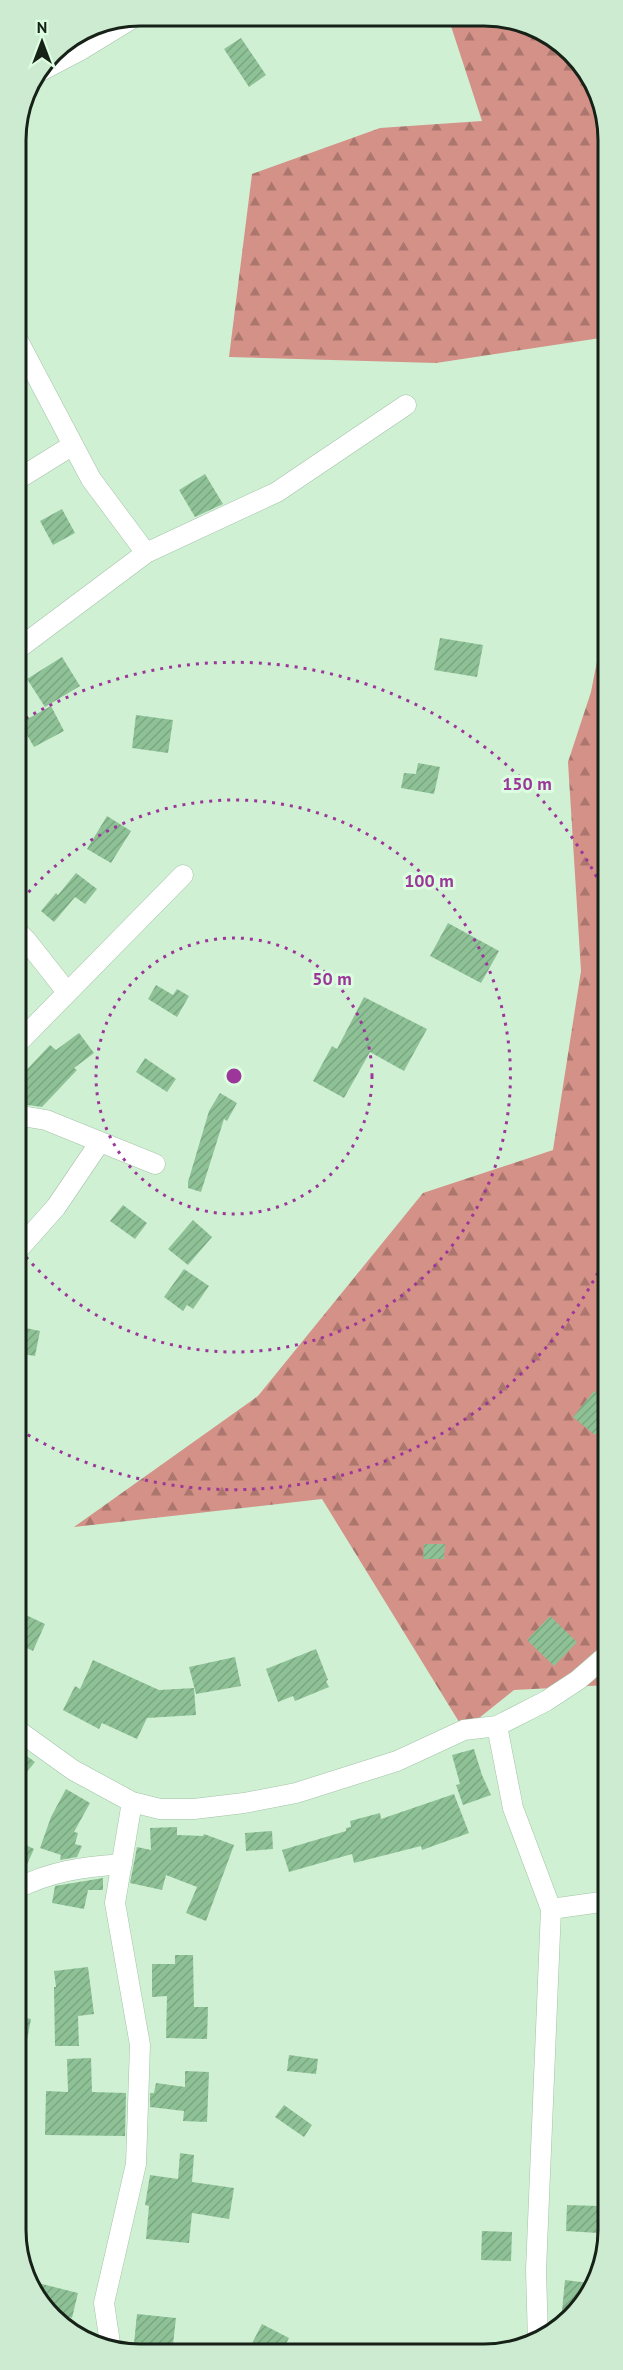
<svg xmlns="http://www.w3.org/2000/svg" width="623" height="2370" font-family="'PT Sans',sans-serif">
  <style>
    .forest { fill: url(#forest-firs) }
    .building { fill: url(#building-hatch) }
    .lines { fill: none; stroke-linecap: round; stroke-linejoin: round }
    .minor-casing { stroke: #a3c3a7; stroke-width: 21 }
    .minor { stroke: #fff; stroke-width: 20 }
    .ring { fill: none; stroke: #9c369a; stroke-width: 3; stroke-dasharray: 3 6 }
    .rim { fill: none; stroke: #162218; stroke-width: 3 }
    .centre { fill: #9c369a; stroke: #dcfde0; stroke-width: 3 }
    .ring-label { font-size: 18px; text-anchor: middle; font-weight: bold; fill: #9c369a; stroke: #dcfde0; stroke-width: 6; stroke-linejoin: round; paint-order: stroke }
  </style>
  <defs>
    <pattern id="forest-firs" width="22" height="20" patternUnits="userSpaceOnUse" patternTransform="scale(1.5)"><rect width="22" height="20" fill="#d49187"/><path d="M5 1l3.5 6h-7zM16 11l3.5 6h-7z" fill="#ab766d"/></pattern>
    <pattern id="building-hatch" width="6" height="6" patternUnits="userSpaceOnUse" patternTransform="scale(1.5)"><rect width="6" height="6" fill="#8ec296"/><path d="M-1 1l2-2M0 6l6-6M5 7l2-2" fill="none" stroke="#7aa681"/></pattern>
  </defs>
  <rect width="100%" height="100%" fill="#cff0d3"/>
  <!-- forest -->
  <path class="forest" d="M448,17H508L577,57L607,123V337L436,363L229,357L252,174L380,128L482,121Z
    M607,610L608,1685L514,1690L464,1730L322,1499L74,1527L258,1396L423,1193L553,1150L581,971L568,762L591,692Z"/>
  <!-- building -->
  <path class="building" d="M241,38L266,75L249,87L224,49Z
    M205,474L223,504L195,517L179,490Z
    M62,509L75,533L53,545L40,521Z
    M440,638L483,645L477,677L434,670Z
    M62,657L80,686L45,707L27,679Z
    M51,706L64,731L34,747L20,723Z
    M136,715L173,720L168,753L132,748Z
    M418,763L440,767L434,794L401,788L404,773L416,774Z
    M107,816L131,831L111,863L87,849Z
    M76,873L97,889L85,904L75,897L54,922L41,911L56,893L58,895Z
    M448,923L499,951L481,983L430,956Z
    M156,985L173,995L177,989L189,996L177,1017L148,999Z
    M364,997L427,1029L404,1071L370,1052L344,1098L313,1081L332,1046L337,1049Z
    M79,1033L94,1053L74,1068L77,1070L42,1107L21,1104L16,1099V1081L50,1045L56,1050Z
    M145,1058L176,1079L167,1092L136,1072Z
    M220,1093L237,1103L227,1121L224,1119L201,1192L188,1188V1182L209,1111Z
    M123,1205L147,1223L135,1239L110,1221Z
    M193,1220L212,1237L188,1265L168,1249Z
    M184,1269L209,1286L193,1309L187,1305L183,1311L164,1297Z
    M16,1326L40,1331L35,1356L16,1353Z
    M594,1391L607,1402V1419L595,1435L573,1417Z
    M424,1544H445L444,1559H423Z
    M26,1615L45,1624L33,1651L16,1643V1636Z
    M550,1616L577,1642L554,1666L527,1640Z
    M316,1649L328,1680L326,1681L329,1687L295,1701L293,1696L278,1702L266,1669Z
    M235,1657L241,1686L196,1694L189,1667Z
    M93,1660L159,1690L194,1688L196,1715L147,1718L137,1739L102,1723L99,1729L63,1710L75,1686L80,1689Z
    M16,1748L35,1762L26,1773L16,1767Z
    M474,1749L482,1775L491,1795L463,1805L456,1785L460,1784L452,1755Z
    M66,1789L90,1803L74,1832L78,1833L75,1844L82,1846L77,1857L60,1860L61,1855L40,1848L51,1817Z
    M454,1794L469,1833L422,1850L421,1846L354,1863L352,1854L289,1872L282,1850L346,1831V1828L351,1827L350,1821L380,1813L381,1819Z
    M177,1827V1835L203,1836L204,1834L234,1845L206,1921L186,1913L197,1887L166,1875L162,1890L130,1883L137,1847L151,1850L150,1828Z
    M272,1831L273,1849L246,1851L245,1833Z
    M16,1840L34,1849L23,1873L16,1876Z
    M103,1878V1890H88L84,1909L52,1903L55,1886Z
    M175,1955H193L194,2007H208L207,2039L166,2038L167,1996L152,1997V1964H175Z
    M88,1967L94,2014L78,2016L79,2046H55L54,1987H56L54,1971Z
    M16,2016L31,2019L23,2060H16Z
    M289,2055L318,2059L316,2074L287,2071Z
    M91,2058L92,2092L126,2093L125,2136L45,2135L46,2091L68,2092L67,2059Z
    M185,2071L209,2072L207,2122L183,2121L184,2111L150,2107V2093H154L156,2083L185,2087Z
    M284,2105L312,2125L304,2137L275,2117Z
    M180,2153L194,2155L192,2182L234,2188L229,2219L192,2213L189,2243L146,2239L149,2206L145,2205L150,2175L178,2179Z
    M567,2205L599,2206L598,2233L566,2231Z
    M482,2231L512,2232L511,2261L481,2260Z
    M565,2280L589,2283L577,2312L562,2311Z
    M34,2282L78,2293L72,2318L62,2315L60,2323L51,2318Z
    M137,2314L176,2318L172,2353H133Z
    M262,2324L289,2338L281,2353H247Z"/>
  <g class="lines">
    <!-- minor casing -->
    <g class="minor-casing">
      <path id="minor" d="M37,73L79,51L138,15
        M15,335L91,479L146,553
        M15,481L73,445
        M15,651L146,553L277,492L406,405
        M16,930L26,940L67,992
        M16,1045L183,875
        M16,1115L46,1120L155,1164
        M16,1252L56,1207L100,1142
        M497,1726L513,1808L551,1909L536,2270L538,2341
        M16,1729L73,1770L132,1802L160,1809H194L244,1803L296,1793L397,1761L464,1730L497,1726L546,1701L578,1680L608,1654
        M16,1889C51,1871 83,1867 122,1864
        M551,1909L608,1901
        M111,2350L104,2303L136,2164L140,2045L115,1903L132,1802"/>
    </g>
    <!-- minor -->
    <use href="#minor" class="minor"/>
  </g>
  <!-- distance rings -->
  <g class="ring">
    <circle cx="234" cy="1076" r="138"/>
    <path d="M17 906A276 276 0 1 1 17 1246"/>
    <path d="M606 1257A414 414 0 0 1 18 1429M18 723A414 414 0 0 1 606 895"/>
  </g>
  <!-- crop -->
  <path d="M0 0H623V2370H0ZM140 26H484A114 114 0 0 1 598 140V2230A114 114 0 0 1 484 2344H140A114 114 0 0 1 26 2230V140A114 114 0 0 1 140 26Z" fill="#ccebd0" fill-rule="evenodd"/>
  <path class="rim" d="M140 26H484A114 114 0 0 1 598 140V2230A114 114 0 0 1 484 2344H140A114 114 0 0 1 26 2230V140A114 114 0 0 1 140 26Z"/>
  <circle cx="234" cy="1076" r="9" class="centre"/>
  <g class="ring-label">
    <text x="527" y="790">150 m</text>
    <text x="429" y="887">100 m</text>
    <text x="332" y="985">50 m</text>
  </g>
  <!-- north arrow -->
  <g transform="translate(42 42)" stroke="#dcfde0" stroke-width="4.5" paint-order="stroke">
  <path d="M0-4.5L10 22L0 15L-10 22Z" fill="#162218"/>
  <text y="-9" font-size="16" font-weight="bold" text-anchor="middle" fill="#162218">N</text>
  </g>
</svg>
